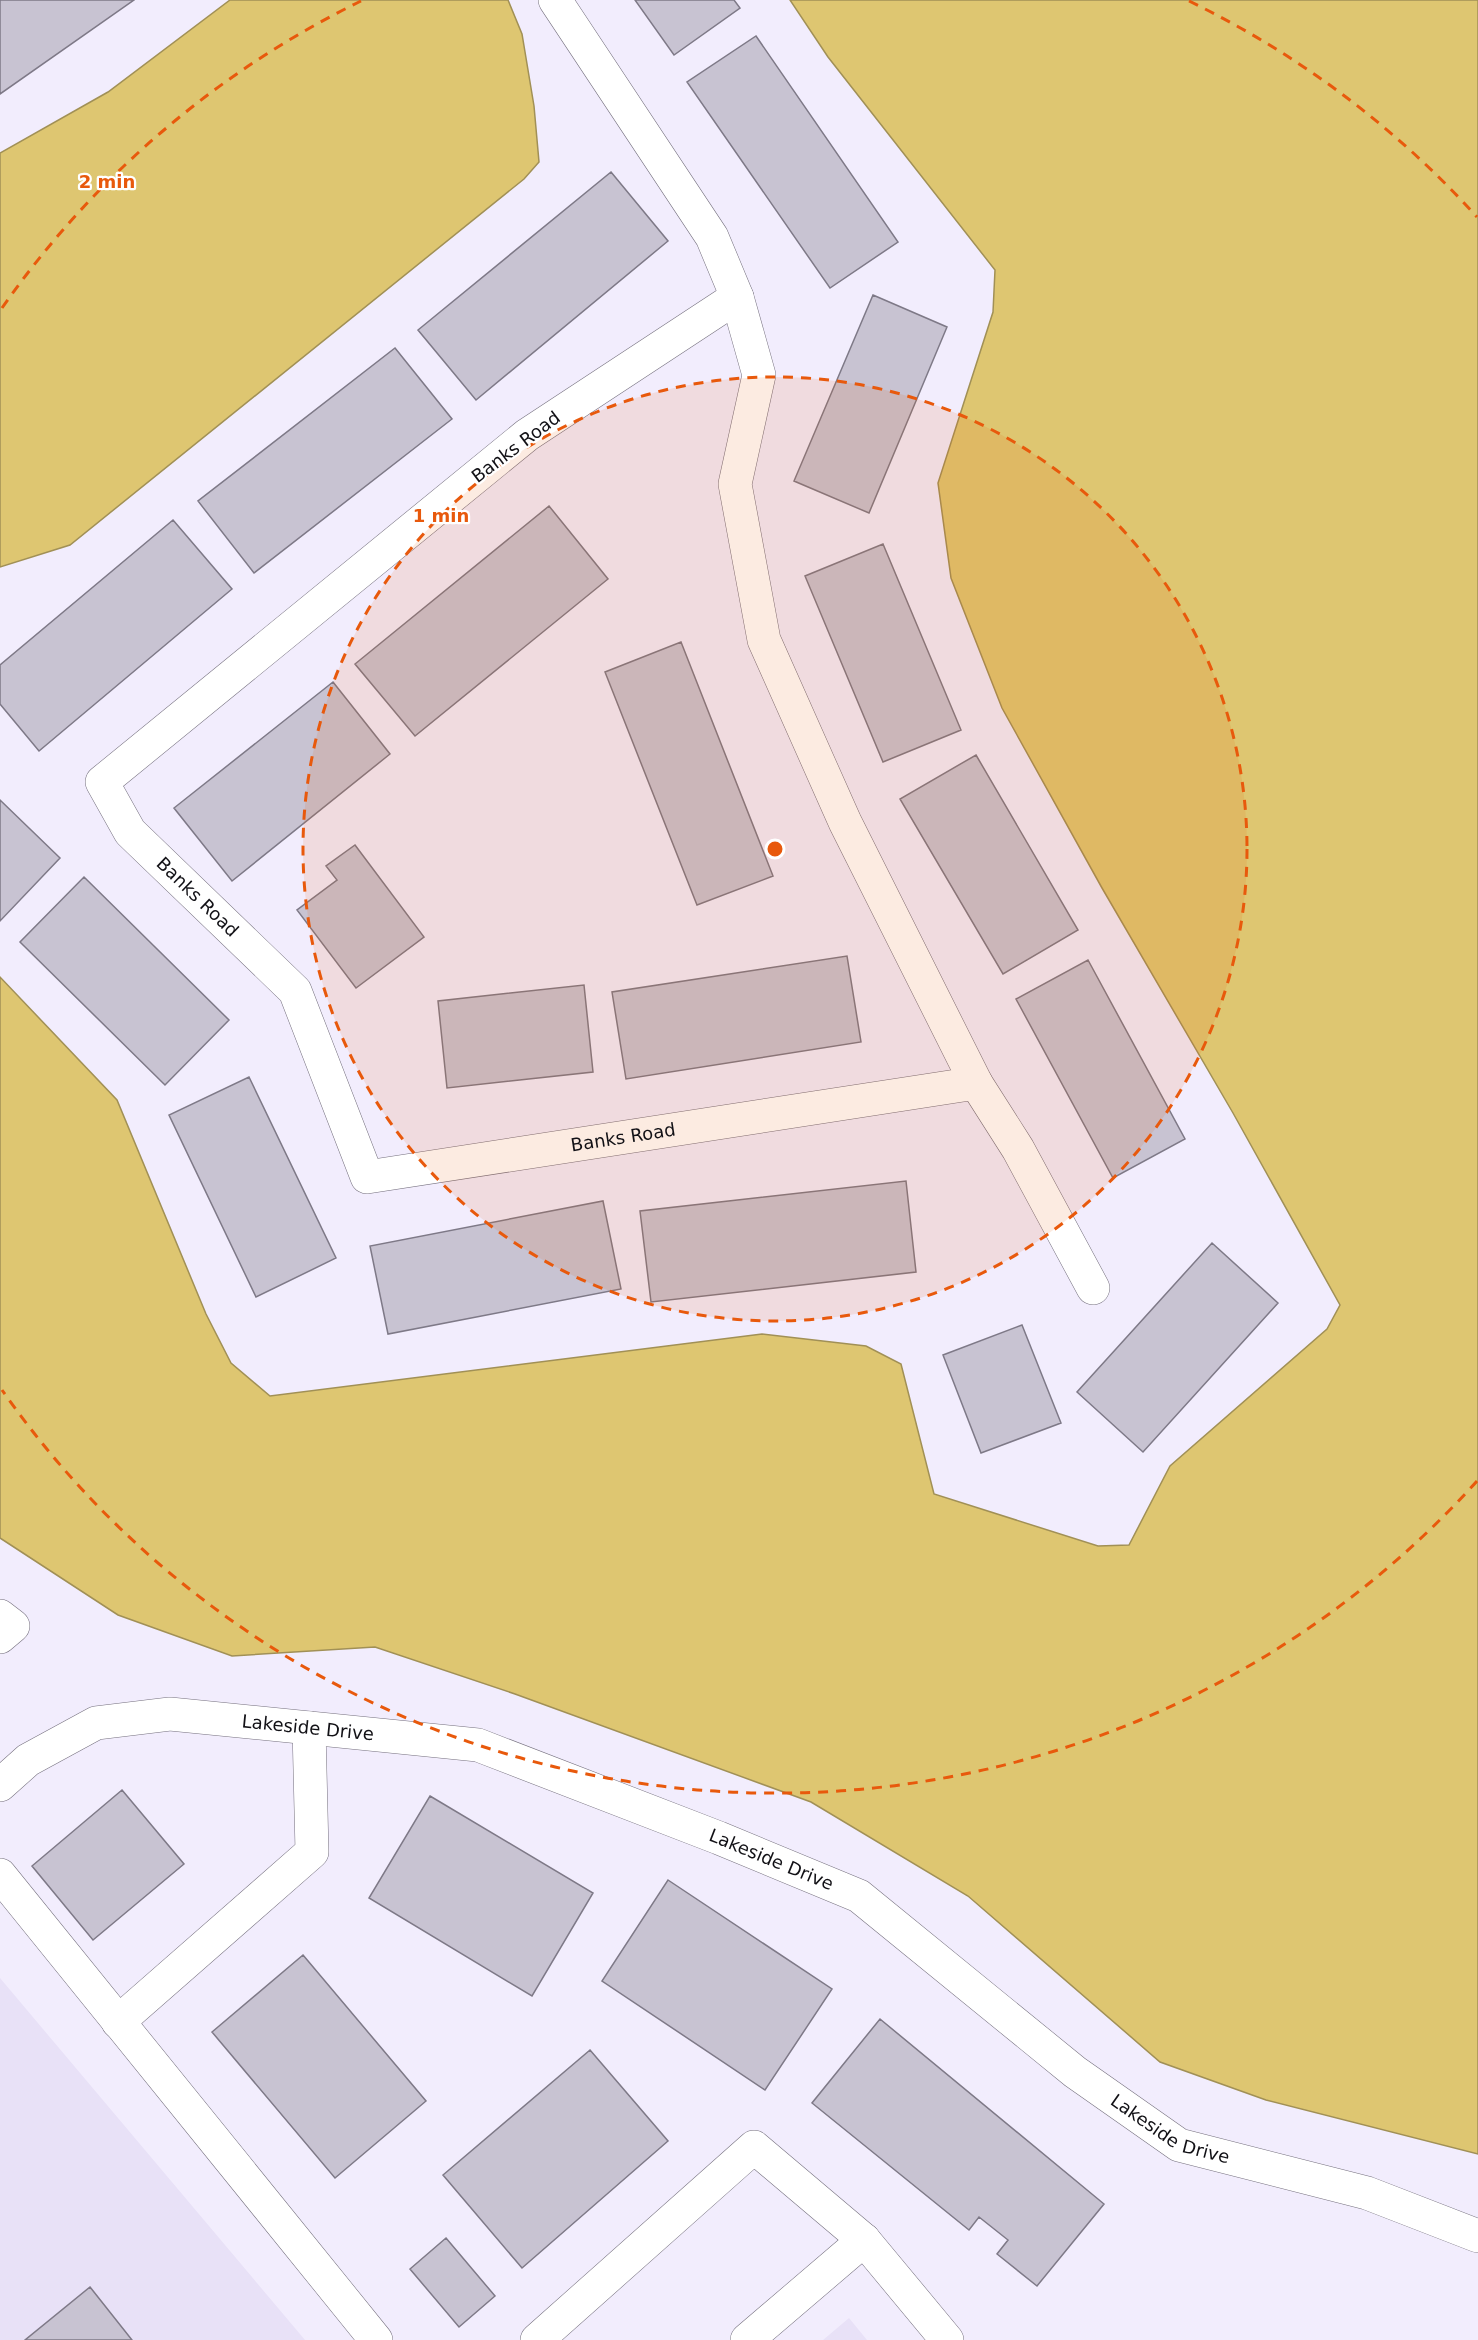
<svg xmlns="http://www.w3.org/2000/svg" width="1478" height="2340" font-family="'DejaVu Sans',sans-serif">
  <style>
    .built { fill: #e8e1f7 }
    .water { fill: #dec671; stroke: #a19056; stroke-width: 1.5 }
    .building { fill: #c8c3d2; stroke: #7e7987; stroke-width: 1.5 }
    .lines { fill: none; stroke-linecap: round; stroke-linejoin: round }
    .minor-casing { stroke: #75707e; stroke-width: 34 }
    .minor { stroke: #fff; stroke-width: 33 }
    .ring { fill: none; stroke: #e8590c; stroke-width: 3; stroke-dasharray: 10 8 }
    .labels { text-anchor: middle; stroke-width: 4.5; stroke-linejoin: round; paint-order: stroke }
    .street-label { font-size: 18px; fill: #121116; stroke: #fff }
    .centre { fill: #e8590c; stroke: #fff; stroke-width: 3 }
    .ring-label { font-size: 18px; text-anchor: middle; font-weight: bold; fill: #e8590c; stroke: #fff; stroke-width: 4.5; stroke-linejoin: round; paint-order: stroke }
  </style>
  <rect width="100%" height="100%" fill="#f2edfd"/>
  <!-- built -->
  <path class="built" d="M0,1978L305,2340H0Z
    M849,2318L867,2340H823Z"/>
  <!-- water -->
  <path class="water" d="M230,0H508L522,34L534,106L539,162L524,179L70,545L0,567V153L108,92Z
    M790,0H1478V2154L1266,2100L1160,2062L968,1896L811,1802L515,1694L375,1647L232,1656L118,1615L0,1538V977L117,1100L206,1314L231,1363L270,1396L762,1334L866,1346L901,1364L934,1494L1098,1546L1129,1545L1170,1466L1327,1329L1340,1305L1233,1113L1102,888L1002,708L951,578L938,483L993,312L995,270L828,57Z"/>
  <!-- building -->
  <path class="building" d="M0,0H134L0,94Z
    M635,0H734L740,8L674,55Z
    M756,36L898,242L830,288L687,82Z
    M611,172L668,241L476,400L418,330Z
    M873,295L947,327L869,513L794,481Z
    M395,348L452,419L254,573L198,501Z
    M549,506L608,579L415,736L355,664Z
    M173,520L232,589L39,751L0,704V665Z
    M883,544L961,730L883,762L805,576Z
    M681,642L773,876L697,905L605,672Z
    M333,682L390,754L232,881L174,808Z
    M976,755L1078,930L1003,974L900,799Z
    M0,800L60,858L0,921Z
    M355,845L424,937L356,988L297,910L337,880L326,866Z
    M84,877L229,1020L165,1085L20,942Z
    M847,956L861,1042L626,1079L612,992Z
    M1088,960L1185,1139L1113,1178L1016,999Z
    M584,985L593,1072L447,1088L438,1001Z
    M249,1077L336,1258L256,1297L169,1115Z
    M906,1181L916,1272L651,1302L640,1211Z
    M603,1201L621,1289L388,1334L370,1246Z
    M1212,1243L1278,1303L1143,1452L1077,1392Z
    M1022,1325L1061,1423L981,1453L943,1355Z
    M122,1790L184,1864L93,1940L32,1866Z
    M430,1796L593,1893L532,1996L369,1898Z
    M668,1880L832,1989L765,2090L602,1981Z
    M303,1955L426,2101L335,2178L212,2032Z
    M880,2019L1104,2204L1037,2286L997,2254L1008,2240L979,2217L969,2230L812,2103Z
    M590,2050L668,2141L522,2268L443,2175Z
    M446,2238L495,2296L459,2327L410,2269Z
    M90,2287L132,2340H25Z"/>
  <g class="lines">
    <!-- minor casing -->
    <g class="minor-casing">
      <g id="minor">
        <path d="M555,0L712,237L737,297L759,375L735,484L764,640L845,822L976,1083"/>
        <path id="s1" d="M737,297L527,435L102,782L130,832L295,991L367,1177L976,1083L1018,1149L1093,1288"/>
        <path d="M0,1616L13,1626L0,1637"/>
        <path id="s2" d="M0,1785L28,1760L96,1723L170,1714L478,1745L719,1838L859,1896L1075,2072L1179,2145L1367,2193L1478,2236"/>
        <path d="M0,1875L376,2340"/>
        <path d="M118,2022L312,1852L309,1728"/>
        <path d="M537,2340L754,2147L864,2240L947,2340"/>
        <path d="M747,2340L864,2240"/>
      </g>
    </g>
    <!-- minor -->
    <use href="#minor" class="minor"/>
  </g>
  <!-- distance rings -->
  <circle cx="775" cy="849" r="472" fill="#e8590c" fill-opacity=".12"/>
  <g class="ring">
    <circle cx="775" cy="849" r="472"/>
    <path d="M1477 1481A944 944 0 0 1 2 1390M2 308A944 944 0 0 1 361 1M1189 1A944 944 0 0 1 1477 217"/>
  </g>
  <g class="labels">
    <!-- street labels -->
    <g class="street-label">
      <text transform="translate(516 447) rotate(-37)" y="6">Banks Road</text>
      <text dy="6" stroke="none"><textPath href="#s1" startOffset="951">Banks Road</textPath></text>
      <text dy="6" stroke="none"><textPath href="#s1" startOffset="1545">Banks Road</textPath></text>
      <text dy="6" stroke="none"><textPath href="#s2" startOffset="328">Lakeside Drive</textPath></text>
      <text dy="6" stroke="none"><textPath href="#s2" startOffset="814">Lakeside Drive</textPath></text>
      <text dy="6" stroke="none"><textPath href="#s2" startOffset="1300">Lakeside Drive</textPath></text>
    </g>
  </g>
  <circle cx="775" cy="849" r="9" class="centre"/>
  <g class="ring-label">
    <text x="107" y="188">2 min</text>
    <text x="441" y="522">1 min</text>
  </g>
</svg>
